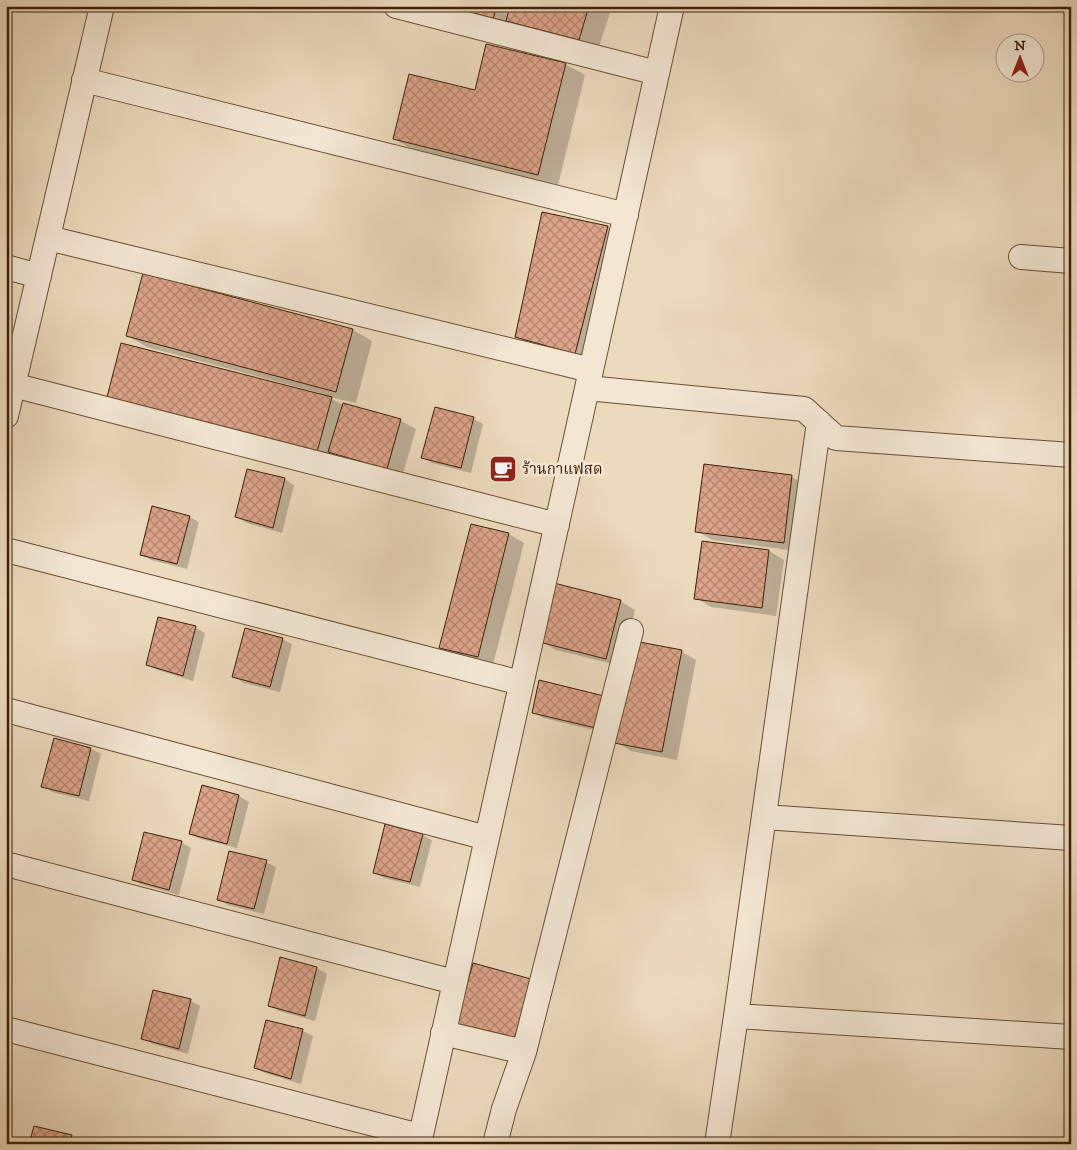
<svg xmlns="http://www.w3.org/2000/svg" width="1077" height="1150" font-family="'IM FELL DW Pica','Noto Serif Thai',serif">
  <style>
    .shadow { fill: #0003 }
    .building { fill: url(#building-cross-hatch); stroke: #3d2105 }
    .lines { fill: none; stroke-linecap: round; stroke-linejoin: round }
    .minor-casing { stroke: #694f33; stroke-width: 26 }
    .minor { stroke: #f3e7d4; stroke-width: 24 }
    .labels { text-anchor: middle; stroke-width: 5; stroke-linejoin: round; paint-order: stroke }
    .poi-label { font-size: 15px; fill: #3d2105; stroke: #f3e7d4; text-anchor: start }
  </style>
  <defs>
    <pattern id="building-cross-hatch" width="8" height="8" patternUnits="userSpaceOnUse" patternTransform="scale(1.25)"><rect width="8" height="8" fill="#dca389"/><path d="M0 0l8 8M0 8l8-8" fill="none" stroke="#b4846e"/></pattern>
  </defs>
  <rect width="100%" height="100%" fill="#ecdabd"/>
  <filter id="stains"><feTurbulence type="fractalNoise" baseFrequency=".004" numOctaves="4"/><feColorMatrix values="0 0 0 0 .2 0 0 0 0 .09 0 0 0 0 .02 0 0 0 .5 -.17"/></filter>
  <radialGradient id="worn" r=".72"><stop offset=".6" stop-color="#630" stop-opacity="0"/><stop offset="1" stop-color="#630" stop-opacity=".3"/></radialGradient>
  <!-- shadow -->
  <path class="shadow" d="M425,6H612L598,50L528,32L514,24L513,29Z
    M565,64L585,75L558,185L414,150L394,139L476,92Z
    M543,214L608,227L627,239L594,364L536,347L516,336Z
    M353,330L372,341L356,403L326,396L343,405L401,421L416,429L402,477L128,408L319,395L320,393L147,347L128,336Z
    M436,409L474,419L483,424L471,473L432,463L423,457Z
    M705,465L792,477L807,485L798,551L712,540L697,531Z
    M248,471L285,479L294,485L282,533L247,523L237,517Z
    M189,517L199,522L187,569L151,560L141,554Z
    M472,525L509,534L524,543L493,665L455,656L440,647Z
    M769,551L784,560L776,616L711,607L696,598Z
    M620,601L635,610L621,666L556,650L541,641Z
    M195,627L205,633L193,681L158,670L148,665Z
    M282,639L292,644L280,692L244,683L234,677Z
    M681,651L696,660L677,760L631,751L616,742Z
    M613,703L606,733L543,718L533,712Z
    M91,749L101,754L89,801L52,792L43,786Z
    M203,787L239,796L249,802L237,848L200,839L191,834Z
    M422,835L432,840L420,887L384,878L374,872Z
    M181,842L191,848L179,895L143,885L134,880Z
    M266,862L276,867L264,914L228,905L218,899Z
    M280,959L317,968L327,974L315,1021L279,1011L270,1005Z
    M191,1001L200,1006L188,1054L153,1044L143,1038Z
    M267,1022L303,1031L313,1036L301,1084L265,1073L256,1068Z
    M71,1137L80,1144H31Z"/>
  <!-- building -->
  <path class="building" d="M444,6H497L493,19Z
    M510,6H589L579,40L506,21Z
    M486,44L566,63L538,175L393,139L409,74L475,90Z
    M542,212L608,226L575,354L515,337Z
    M143,273L353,329L336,392L126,336Z
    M121,343L332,397L317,452L107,397Z
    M343,403L401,419L387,469L328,452Z
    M435,407L474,417L461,468L421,458Z
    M704,464L792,475L784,543L695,532Z
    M247,469L285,478L273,528L235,517Z
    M152,506L190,516L177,564L140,555Z
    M471,524L509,533L478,657L439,648Z
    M702,541L769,550L762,608L694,599Z
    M554,583L621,600L606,659L539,642Z
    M158,617L196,626L183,676L146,665Z
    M245,628L283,638L270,687L232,677Z
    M634,641L682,650L662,752L614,743Z
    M539,680L604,696L596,728L532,713Z
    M54,738L91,748L79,796L41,787Z
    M202,785L239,795L227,844L189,834Z
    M385,824L423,834L410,882L373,873Z
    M144,832L182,841L169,890L132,880Z
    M229,851L267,860L254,909L217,900Z
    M280,957L317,967L305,1016L268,1006Z
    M473,963L531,979L514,1040L456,1024Z
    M153,990L191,999L179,1049L141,1039Z
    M266,1020L303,1029L291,1079L254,1068Z
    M34,1126L72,1135L69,1144H29Z"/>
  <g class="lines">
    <!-- minor casing -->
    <g class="minor-casing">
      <path id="minor" d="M396,6L657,73
        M84,80L626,215
        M48,238L591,370
        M1021,257L1071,261
        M6,267L39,276
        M13,385L557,525
        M587,388L804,409L836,438L1071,455
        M6,416L102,6
        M819,422L736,1016L1071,1037
        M6,550L521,683
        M6,710L487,838
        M764,817L1071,838
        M6,864L454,982
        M6,1029L420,1136
        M443,1033L524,1052L504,1109L495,1144
        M524,1052L631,631
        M419,1144L672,6
        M717,1144L736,1016"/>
    </g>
    <!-- minor -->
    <use href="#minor" class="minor"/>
  </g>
  <!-- icons -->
  <defs>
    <g id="cafe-square" transform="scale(1.4375)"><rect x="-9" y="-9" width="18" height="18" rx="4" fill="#8f2418" stroke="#f3e7d4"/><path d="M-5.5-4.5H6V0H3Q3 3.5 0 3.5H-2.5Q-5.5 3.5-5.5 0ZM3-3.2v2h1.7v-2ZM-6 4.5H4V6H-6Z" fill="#fff"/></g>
  </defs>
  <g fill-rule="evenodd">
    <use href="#cafe-square" x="503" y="469"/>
  </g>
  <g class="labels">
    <!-- poi labels -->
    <g class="poi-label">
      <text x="522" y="474">ร้านกาแฟสด</text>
    </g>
  </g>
  <!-- margin -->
  <rect width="1077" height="1150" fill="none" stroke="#ecdabd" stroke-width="25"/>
  <rect x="8" y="8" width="1062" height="1135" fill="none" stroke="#3d2105" stroke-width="2.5"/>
  <rect x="12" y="12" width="1052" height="1125" fill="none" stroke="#3d2105"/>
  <!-- north arrow -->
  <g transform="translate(1020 58)"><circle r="24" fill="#f3e7d4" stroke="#aa9881"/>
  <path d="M0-4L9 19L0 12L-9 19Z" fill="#8f2418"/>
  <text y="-8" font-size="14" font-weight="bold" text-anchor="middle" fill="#3d2105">N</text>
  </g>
  <rect width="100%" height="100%" filter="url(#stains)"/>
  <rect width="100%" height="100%" fill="url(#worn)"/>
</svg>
